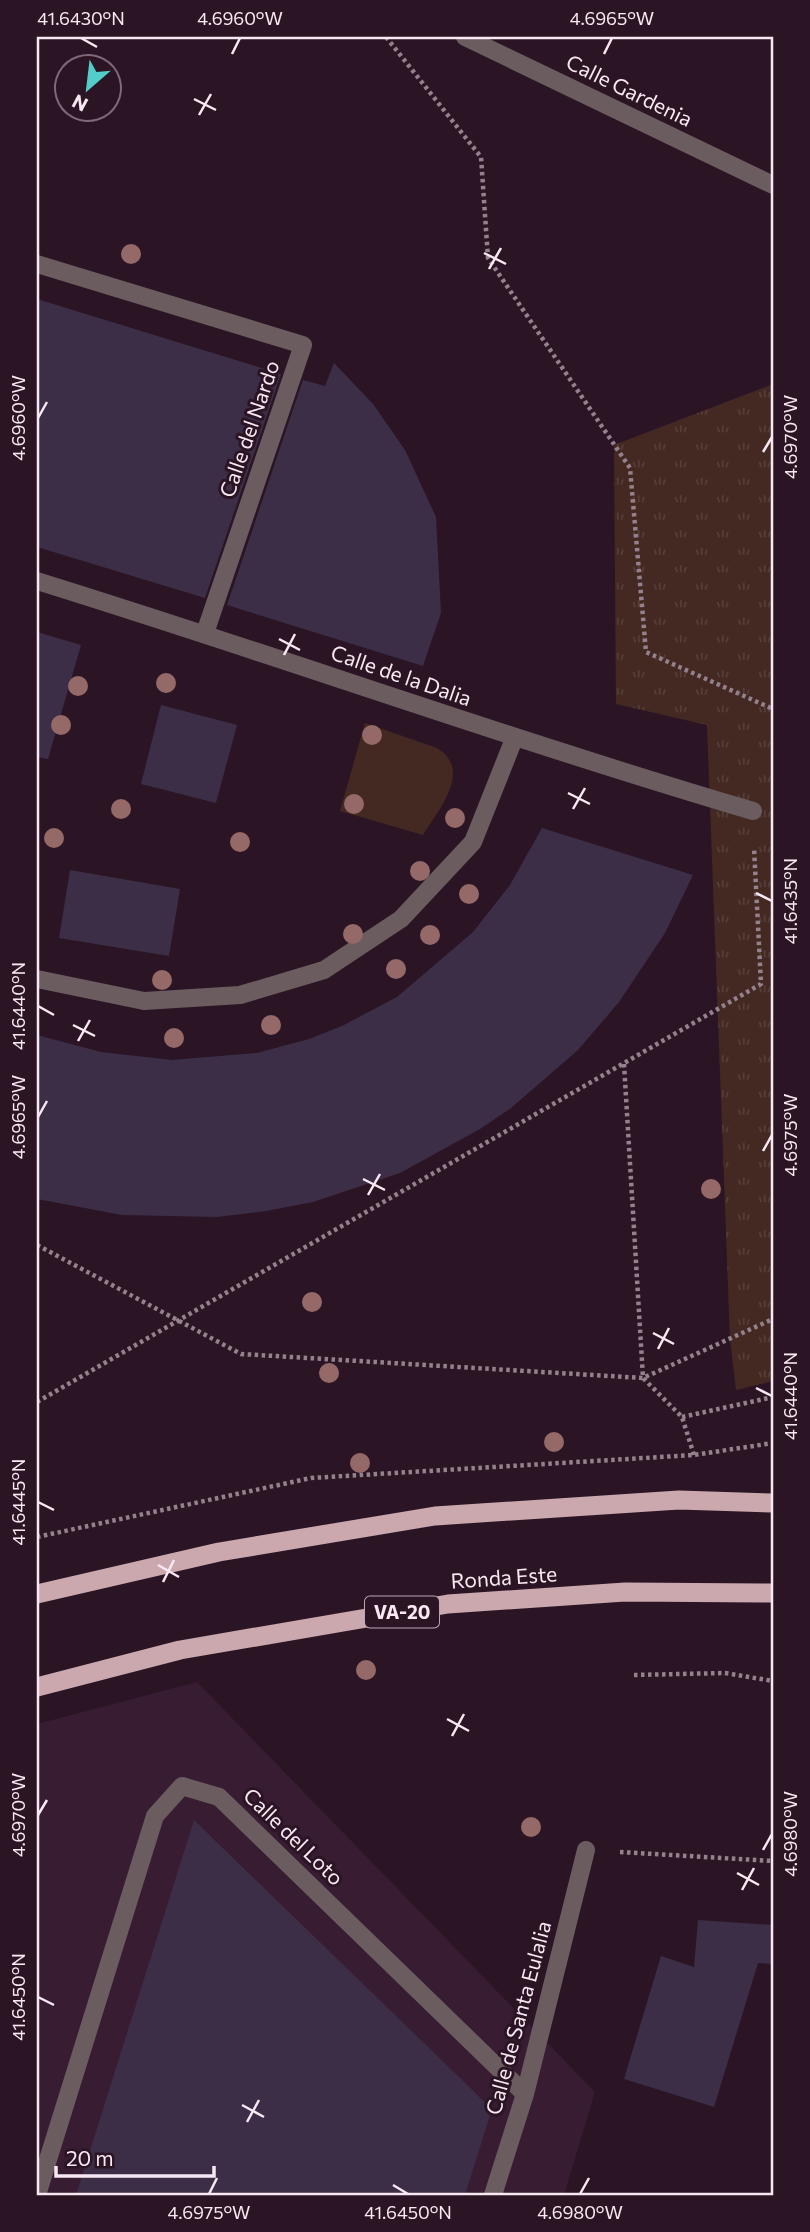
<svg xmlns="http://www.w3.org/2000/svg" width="810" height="2232" font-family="Commissioner,sans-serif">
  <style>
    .built { fill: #381c31 }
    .green { fill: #432922 }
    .park { fill: url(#park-tufts) }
    .building { fill: #3b2e46 }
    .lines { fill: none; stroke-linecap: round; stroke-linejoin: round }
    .path { stroke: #94818e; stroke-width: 4.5; stroke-dasharray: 3.5 3.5; stroke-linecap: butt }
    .pedestrian { stroke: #6b5c5f; stroke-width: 18 }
    .minor { stroke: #6b5c5f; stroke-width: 18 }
    .trunk { stroke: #caa8ae; stroke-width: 19 }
    .tree { fill: #946968 }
    .ticks { fill: none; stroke: #f8e8f3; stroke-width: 2.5 }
    .labels { text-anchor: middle; stroke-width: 6; stroke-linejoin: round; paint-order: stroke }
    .shield { fill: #2b1525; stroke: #baa9b5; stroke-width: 2 }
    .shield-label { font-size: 19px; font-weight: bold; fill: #f8e8f3 }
    .street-label { font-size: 21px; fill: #f8e8f3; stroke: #2b1525 }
    .neatline { fill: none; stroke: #f8e8f3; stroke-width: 2.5 }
    .ticks-label { font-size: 18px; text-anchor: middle; fill: #f8e8f3 }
  </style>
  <defs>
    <pattern id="park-tufts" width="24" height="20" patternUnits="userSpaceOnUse" patternTransform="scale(1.75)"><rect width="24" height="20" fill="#432922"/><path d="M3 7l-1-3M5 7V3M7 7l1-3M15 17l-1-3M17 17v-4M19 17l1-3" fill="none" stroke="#563e38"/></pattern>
  </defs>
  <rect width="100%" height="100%" fill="#2b1525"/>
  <!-- built -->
  <path class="built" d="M197,1682L595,2092L564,2195H37V1724Z"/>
  <!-- green -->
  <path class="green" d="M365,723L437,748C473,770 439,809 423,835L340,811Z"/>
  <!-- park -->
  <path class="park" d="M773,384V1381L736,1390L730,1339L707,725L616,704L614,445Z"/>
  <!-- building -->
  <path class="building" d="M37,299L281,374L205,598L37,547Z
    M334,363L373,404L405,450L436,517L441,613L423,666L227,605L303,380L325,386Z
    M37,632L81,645L48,759L37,757Z
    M161,705L237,725L216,803L141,784Z
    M542,828L693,875L665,933L619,1002L578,1050L511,1108L480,1129L400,1173L313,1202L266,1211L217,1217L122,1215L37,1199V1035L101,1052L172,1060L257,1053L309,1039L342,1026L397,997L473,932L510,885Z
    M70,870L180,889L169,956L59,938Z
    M194,1820L492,2109L465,2195H76Z
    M698,1920L773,1925V1964L758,1963L714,2107L624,2079L661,1956L694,1967Z"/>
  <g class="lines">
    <!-- path -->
    <path class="path" d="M386,37L481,157L488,258L630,468L646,652L773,709
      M624,1064L643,1378L682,1417L694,1455
      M37,1245L241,1354L643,1378L773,1319
      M37,1402L761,984L754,848
      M682,1417L773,1397
      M37,1537L311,1478L694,1455L773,1443
      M634,1675L725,1673L773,1681
      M620,1852L773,1861"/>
    <!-- pedestrian -->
    <path class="pedestrian" d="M525,2094L586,1850"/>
    <!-- minor -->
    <path class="minor" d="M465,37L773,185
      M37,264L303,345L205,633
      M37,581C276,655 512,740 753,811
      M37,979L144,1001L240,995L324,970L401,919L473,842L514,739
      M37,2195L155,1816L182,1786L219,1797L525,2094L493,2195"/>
    <!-- trunk -->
    <path class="trunk" d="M37,1594L219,1552L435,1516L679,1500L773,1503
      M37,1687L180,1650L448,1604L625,1592L773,1593"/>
  </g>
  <!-- trees -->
  <g class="tree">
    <circle cx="131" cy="254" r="10"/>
    <circle cx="166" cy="683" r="10"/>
    <circle cx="78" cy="686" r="10"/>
    <circle cx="61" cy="725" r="10"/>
    <circle cx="372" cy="735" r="10"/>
    <circle cx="354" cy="804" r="10"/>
    <circle cx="121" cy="809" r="10"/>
    <circle cx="455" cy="818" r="10"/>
    <circle cx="54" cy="838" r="10"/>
    <circle cx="240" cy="842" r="10"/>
    <circle cx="420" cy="871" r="10"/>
    <circle cx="469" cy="894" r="10"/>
    <circle cx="353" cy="934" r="10"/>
    <circle cx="430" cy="935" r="10"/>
    <circle cx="396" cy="969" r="10"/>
    <circle cx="162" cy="980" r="10"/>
    <circle cx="271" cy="1025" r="10"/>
    <circle cx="174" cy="1038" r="10"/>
    <circle cx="711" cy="1189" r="10"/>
    <circle cx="312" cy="1302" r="10"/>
    <circle cx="329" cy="1373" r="10"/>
    <circle cx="554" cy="1442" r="10"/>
    <circle cx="360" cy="1463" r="10"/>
    <circle cx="366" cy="1670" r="10"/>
    <circle cx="531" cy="1827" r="10"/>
  </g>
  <!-- ticks -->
  <path class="ticks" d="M81,38L97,47M232,54L240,38M604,54L612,38M194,99L216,110M199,115L211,94M484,253L506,264M489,269L501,248M38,418L47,402M763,452L772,437M279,639L300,650M284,655L295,634M568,793L590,804M573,809L585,788M756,893L772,901M38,1006L54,1015M73,1025L95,1036M78,1041L90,1020M38,1117L47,1101M763,1151L772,1135M363,1179L385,1190M368,1195L380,1174M653,1333L674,1344M658,1349L669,1328M756,1388L772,1396M38,1502L54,1510M158,1565L179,1577M163,1582L174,1560M447,1719L469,1731M452,1736L464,1714M38,1815L47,1800M763,1850L772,1834M737,1873L759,1885M742,1890L754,1868M38,1997L54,2005M242,2105L264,2117M247,2122L259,2100M393,2185L408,2194M209,2194L217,2178M580,2194L589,2178"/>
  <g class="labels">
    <!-- shield labels -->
    <rect class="shield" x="365" y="1596.5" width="74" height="31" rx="5"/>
    <g class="shield-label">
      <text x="402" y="1619">VA-20</text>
    </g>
    <!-- street labels -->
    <g class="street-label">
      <text transform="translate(629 91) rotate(26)" y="7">Calle Gardenia</text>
      <text transform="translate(250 429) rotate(-71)" y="7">Calle del Nardo</text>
      <text transform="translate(401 676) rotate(19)" y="7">Calle de la Dalia</text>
      <text transform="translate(504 1578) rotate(-4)" y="7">Ronda Este</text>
      <text transform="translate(293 1837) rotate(44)" y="7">Calle del Loto</text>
      <text transform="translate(519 2018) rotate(-75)" y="7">Calle de Santa Eulalia</text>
    </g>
  </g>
  <!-- border -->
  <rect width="810" height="2232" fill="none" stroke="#2b1525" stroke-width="77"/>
  <!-- north arrow -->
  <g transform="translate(88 88) rotate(208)"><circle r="33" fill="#2b1525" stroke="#7d6977" stroke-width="2"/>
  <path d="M0-5L12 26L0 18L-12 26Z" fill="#53cdca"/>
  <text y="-10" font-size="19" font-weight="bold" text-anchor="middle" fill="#f8e8f3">N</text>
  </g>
  <!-- scale -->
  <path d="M56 2166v10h158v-10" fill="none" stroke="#f8e8f3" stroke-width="3.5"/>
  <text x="66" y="2166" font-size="21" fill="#f8e8f3" stroke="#2b1525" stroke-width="5" paint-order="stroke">20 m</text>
  <rect x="38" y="38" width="734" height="2156" class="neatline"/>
  <g class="ticks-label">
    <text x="81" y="25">41.6430°N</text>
    <text x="240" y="25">4.6960°W</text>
    <text x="612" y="25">4.6965°W</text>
    <text transform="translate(19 418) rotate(-90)" y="6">4.6960°W</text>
    <text transform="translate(791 437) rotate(-90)" y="6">4.6970°W</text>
    <text transform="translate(791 901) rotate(-90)" y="6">41.6435°N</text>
    <text transform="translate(19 1006) rotate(-90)" y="6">41.6440°N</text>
    <text transform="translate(19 1117) rotate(-90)" y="6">4.6965°W</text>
    <text transform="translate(791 1135) rotate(-90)" y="6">4.6975°W</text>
    <text transform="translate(791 1396) rotate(-90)" y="6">41.6440°N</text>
    <text transform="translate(19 1502) rotate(-90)" y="6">41.6445°N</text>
    <text transform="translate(19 1815) rotate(-90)" y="6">4.6970°W</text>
    <text transform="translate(791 1834) rotate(-90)" y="6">4.6980°W</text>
    <text transform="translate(19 1997) rotate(-90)" y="6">41.6450°N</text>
    <text x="209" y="2219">4.6975°W</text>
    <text x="408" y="2219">41.6450°N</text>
    <text x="580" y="2219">4.6980°W</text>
  </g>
</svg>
